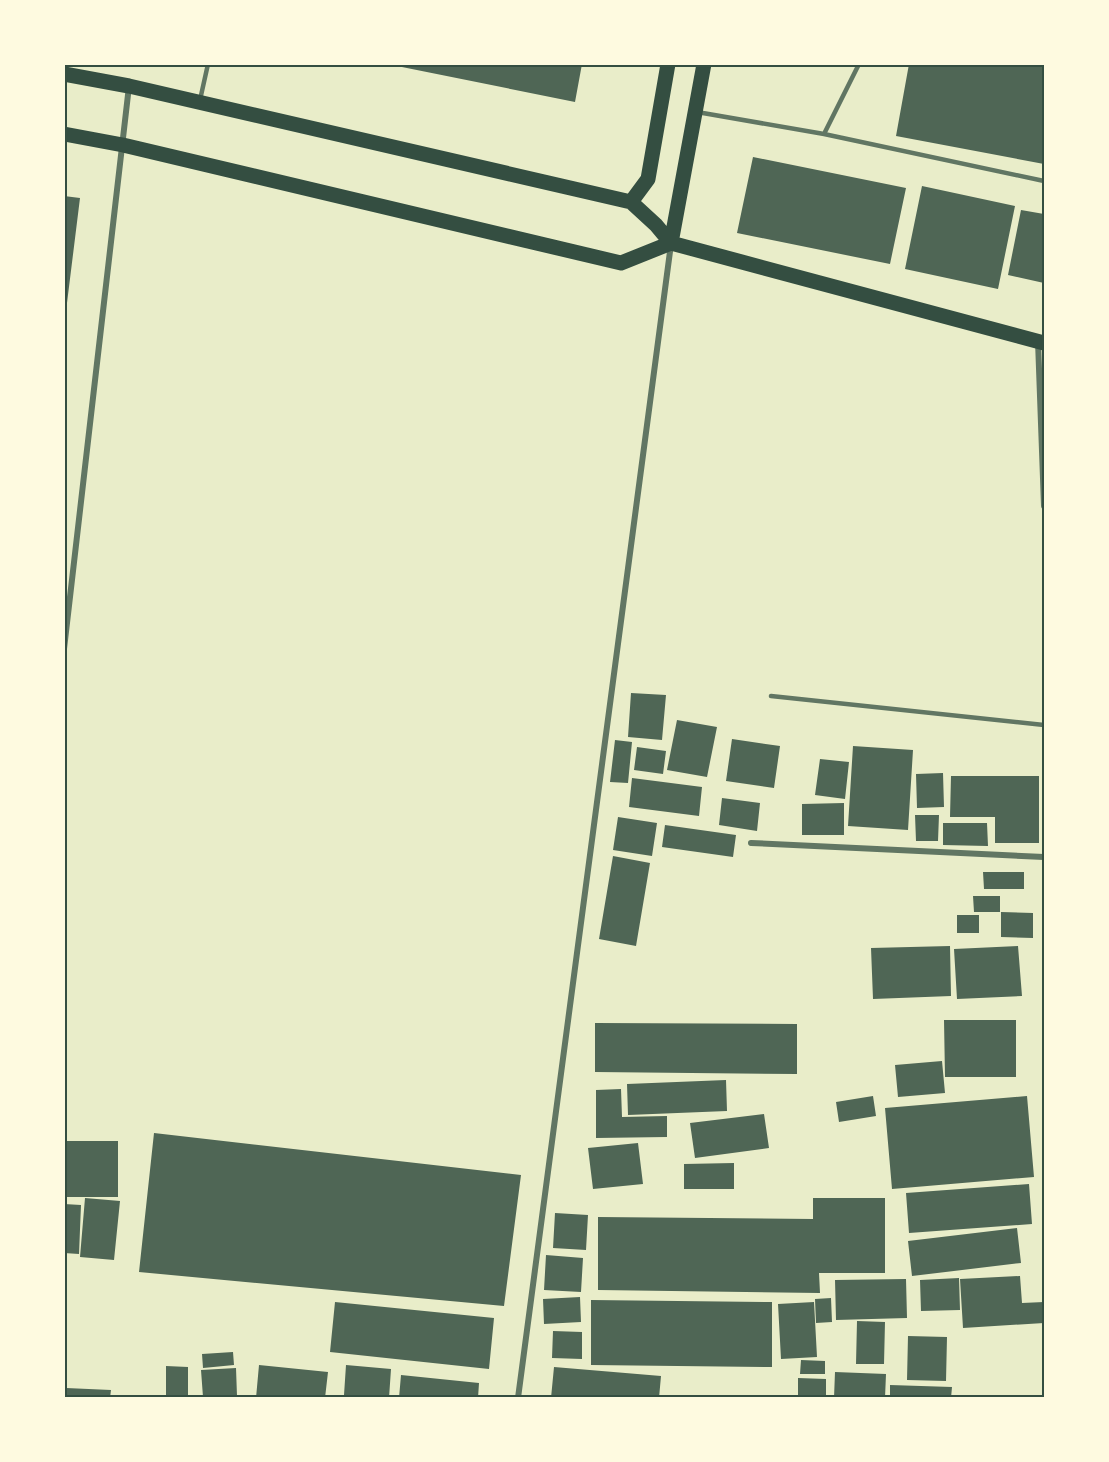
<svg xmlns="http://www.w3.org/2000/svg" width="1109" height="1462" font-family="'Archivo Narrow',sans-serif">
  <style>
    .building { fill: #4f6655 }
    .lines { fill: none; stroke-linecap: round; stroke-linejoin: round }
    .service { stroke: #617663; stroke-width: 4.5 }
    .minor { stroke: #617663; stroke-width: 6 }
    .primary { stroke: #344e41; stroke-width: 15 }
    .neatline { fill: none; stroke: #344e41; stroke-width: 2 }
  </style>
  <rect width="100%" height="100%" fill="#e9edc9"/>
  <!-- building -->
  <path class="building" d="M387,64H582L575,102Z
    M909,64H1044V164L896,136Z
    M753,157L906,188L890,264L737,233Z
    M922,186L1015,206L998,289L905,269Z
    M64,196L80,198L66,311H64Z
    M1021,210L1044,214V283L1008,275Z
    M631,693L666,695L662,740L628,737Z
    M677,720L717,727L707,777L667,770Z
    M732,739L780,746L774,788L726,781Z
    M615,740L632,742L628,783L610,782Z
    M853,746L913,750L908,830L848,826Z
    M637,747L666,751L663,774L634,770Z
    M820,759L849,762L845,799L815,795Z
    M943,773L944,807L917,808L916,774Z
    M951,776H1039V843H995V817H950Z
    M632,778L702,787L699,816L629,807Z
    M722,798L760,803L757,831L719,825Z
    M844,803V835H802V804Z
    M915,815H939L938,841H916Z
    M618,817L657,823L652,856L613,850Z
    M943,823H987L988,846L943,845Z
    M665,825L736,835L733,857L662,847Z
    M613,856L650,863L636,946L599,939Z
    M983,872H1024V889H984Z
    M973,896H1000V912H974Z
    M1001,912L1033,913V938L1001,937Z
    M957,915H979V933H957Z
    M950,946L951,996L873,999L871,948Z
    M1018,946L1022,996L957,999L954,949Z
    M944,1020H1016V1077H945Z
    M595,1023L797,1024V1074L595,1072Z
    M942,1061L945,1093L898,1097L895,1065Z
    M726,1080L727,1111L628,1115L627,1084Z
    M621,1089L622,1117L667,1116V1137L596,1138V1090Z
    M873,1096L876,1116L839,1122L836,1102Z
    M1027,1096L1034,1177L892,1189L885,1108Z
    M764,1114L769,1148L695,1158L690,1123Z
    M154,1133L521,1175L504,1306L139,1272Z
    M65,1141H118V1197H64Z
    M638,1143L643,1184L593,1189L588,1148Z
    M734,1163V1189H684V1164Z
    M1029,1184L1032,1224L909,1233L906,1193Z
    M85,1198L120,1201L114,1260L80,1257Z
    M813,1198H885V1273H819L820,1293L598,1290V1217L813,1219Z
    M64,1204L81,1205L79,1254L64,1253Z
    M555,1213L588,1215L586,1250L553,1248Z
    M1017,1228L1021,1263L912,1276L908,1241Z
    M546,1255L583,1258L581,1292L544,1290Z
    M1020,1276L1022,1303L1044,1302V1323L963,1328L960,1279Z
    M959,1278L960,1310L921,1311L920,1280Z
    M906,1279L907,1318L836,1320L835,1280Z
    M580,1297L581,1322L544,1324L543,1299Z
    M831,1298L832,1322L816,1323L815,1299Z
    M591,1300L772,1302V1367L591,1365Z
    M335,1302L494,1318L489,1369L330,1352Z
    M814,1302L817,1357L781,1359L778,1304Z
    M857,1321L885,1322L884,1364H856Z
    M553,1331L582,1332V1359L552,1358Z
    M908,1336L947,1337L946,1381L907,1380Z
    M233,1352L234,1365L203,1368L202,1354Z
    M801,1360L825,1361V1374H800Z
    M259,1365L328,1372L325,1398H256Z
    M346,1365L391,1369L389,1398L344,1395Z
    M166,1366L188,1367V1398H166Z
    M554,1367L661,1376L659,1398H551Z
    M236,1368L237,1396L203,1397L201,1370Z
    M835,1372L886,1374L885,1398H834Z
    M401,1375L479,1383L478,1398H399Z
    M798,1378L826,1379V1398H798Z
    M890,1385L952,1387L951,1398H890Z
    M66,1388L111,1390L110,1398H65Z"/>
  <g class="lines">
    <!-- service -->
    <path class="service" d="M200,100L208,64
      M697,112L824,134L1044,181
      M824,134L859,64
      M771,696L1044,725"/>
    <!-- minor -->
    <path class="minor" d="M1038,341L1044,506
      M64,649L129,86
      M751,843L1044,857
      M518,1398L671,244"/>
    <!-- primary -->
    <path class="primary" d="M64,74L129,86L631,202L656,225L671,243L1044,343
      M64,134L123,145L621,263L671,243
      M631,202L648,179L668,64
      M671,243L704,64"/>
  </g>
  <!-- border -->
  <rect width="1109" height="1462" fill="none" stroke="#fefae0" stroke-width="132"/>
  <rect x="66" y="66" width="977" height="1330" class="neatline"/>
</svg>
